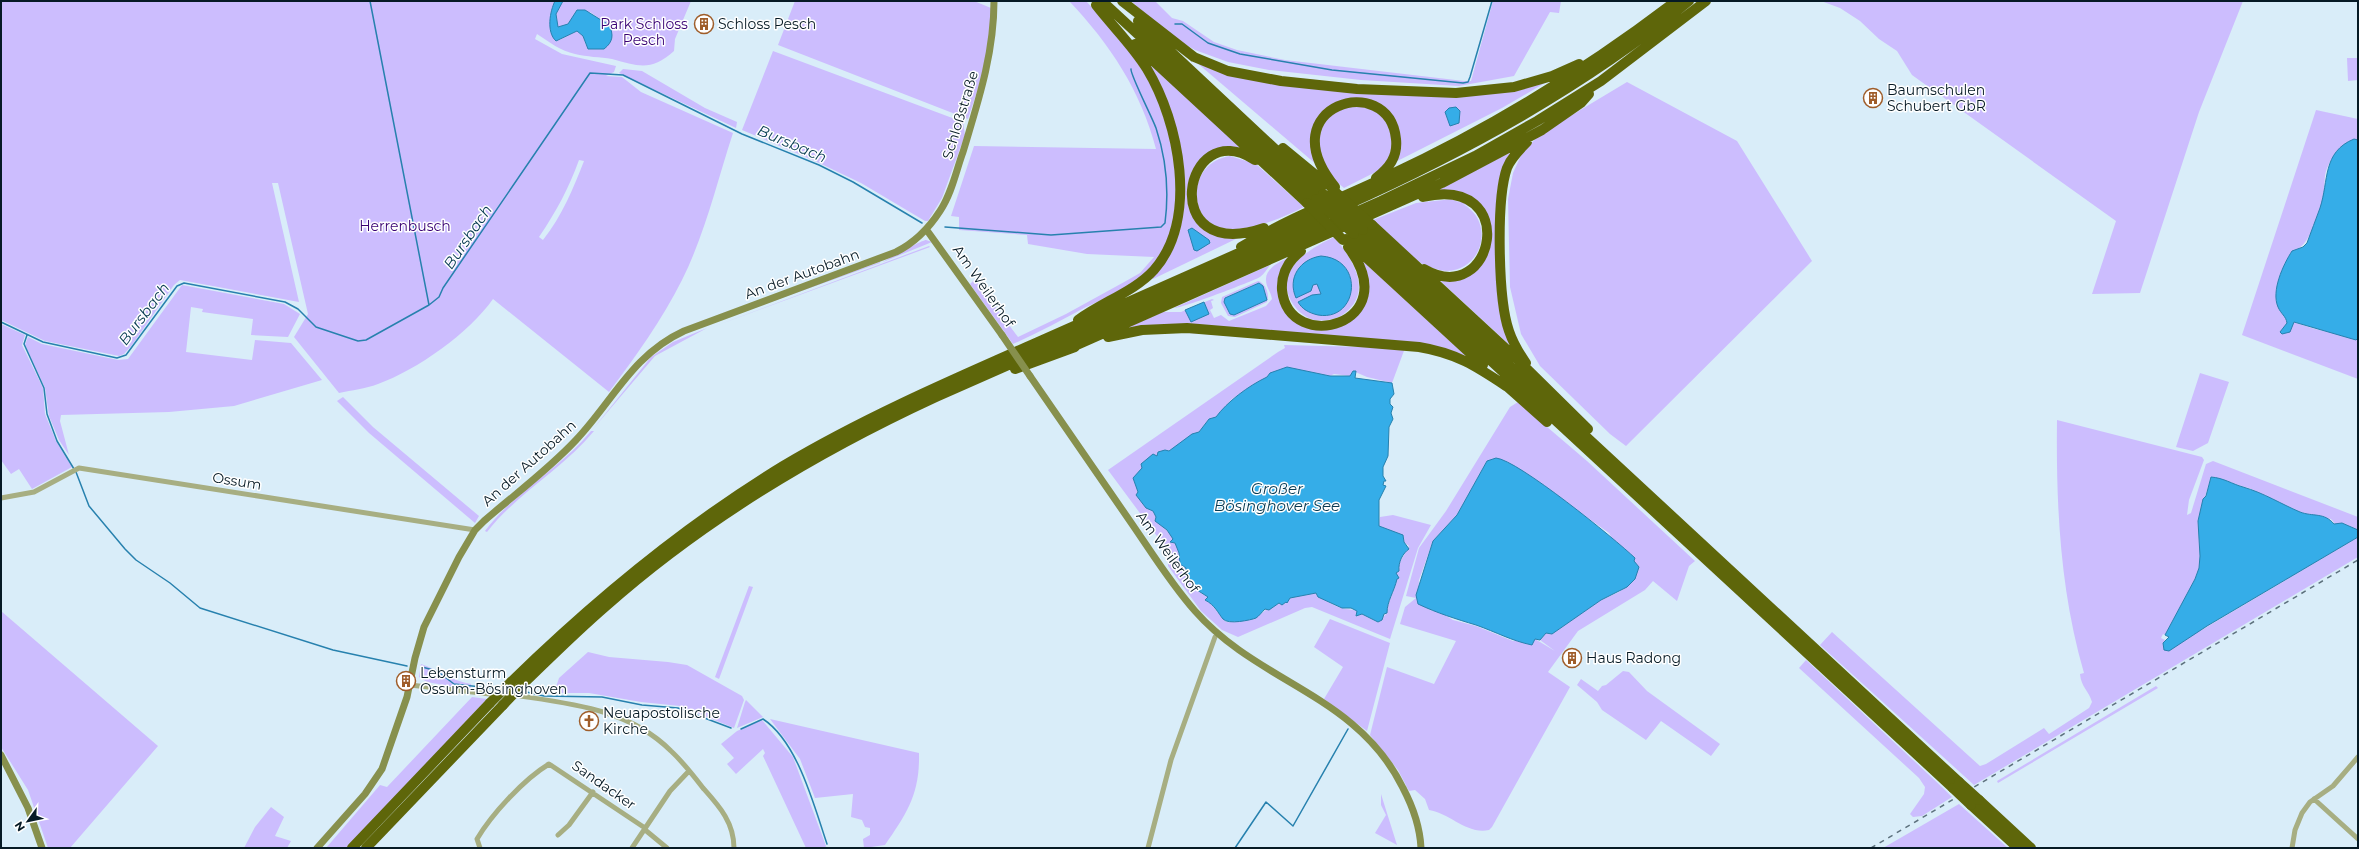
<svg xmlns="http://www.w3.org/2000/svg" width="2359" height="849" font-family="Montserrat,sans-serif">
  <style>
    .green { fill: #ccbdfe; fill-rule: evenodd }
    .water { fill: #35ade8; stroke: #2781ae }
    .lines { fill: none; stroke-linecap: round; stroke-linejoin: round }
    .stream { stroke: #2781ae; stroke-width: 1.5 }
    .street { stroke: #a7ae82; stroke-width: 5 }
    .secondary { stroke: #87904d; stroke-width: 7 }
    .highway { stroke: #5e660a; stroke-width: 10 }
    .rail { stroke: #5d717d; stroke-width: 1.5; stroke-dasharray: 5 5; stroke-linecap: butt }
    .secondary-bridge { stroke: #87904d; stroke-width: 7 }
    .highway-bridge { stroke: #5e660a; stroke-width: 10 }
    .labels { text-anchor: middle; stroke-width: 3; stroke-linejoin: round; paint-order: stroke }
    .park-label { font-size: 14px; fill: #380073; stroke: #fff }
    .poi-label { font-size: 14px; fill: #061a25; stroke: #fff; text-anchor: start }
    .street-label { font-size: 14px; fill: #061a25; stroke: #fff }
    .water-label { font-size: 15px; font-style: italic; fill: #083b53; stroke: #fff }
  </style>
  <rect width="100%" height="100%" fill="#d9edf9"/>
  <!-- green -->
  <path class="green" d="M1,1H555L550,16L554,39L559,40L577,31L583,36L586,45L603,21L590,12L565,26L558,27L556,14L563,1H691L675,39L674,51C651,72 638,66 612,59C600,57 587,57 575,54C561,51 549,42 537,34L535,39L562,54L616,66L614,72L606,76L622,77L641,92L733,133C717,182 705,234 682,280C662,320 636,356 609,392L493,299C469,333 417,370 378,384C365,389 352,390 339,393L294,337L308,314L278,183H272L299,302L180,280L174,285L132,345L124,354L119,356L45,341L1,320ZM579,160L584,161C573,189 562,216 543,240L539,237C556,212 569,188 579,160Z
    M795,1H974L991,8C992,48 981,81 968,119L778,45Z
    M1069,1H1086C1109,26 1135,51 1150,81C1175,131 1193,224 1150,268C1134,286 1108,297 1086,307C1062,320 1038,333 1013,344L970,284L976,278L979,282L978,284L1018,337L1066,314L1126,281L1140,273L1154,257L1087,254L1028,244L1027,235L959,230V217L951,216L974,146L1156,149C1141,91 1110,44 1069,1Z
    M1131,1H1155L1172,18L1183,21L1214,42L1237,50L1285,60L1464,81H1471L1493,1H1561L1559,13L1550,12L1514,76L1459,86L1361,80L1269,70L1228,62L1195,50L1168,34Z
    M1821,1H2243L2199,112L2140,293L2092,294L2116,221L1912,75L1897,51L1879,39L1860,21L1840,8Z
    M773,51L963,122L965,135L942,198L928,221H925L861,183L815,161L742,130Z
    M1144,57L1244,149L1218,151L1188,191L1189,206L1228,237H1240L1153,279L1152,276L1167,258L1181,171Z
    M2347,58H2358V80L2348,81Z
    M1196,62L1221,70L1458,95L1555,77L1502,108L1344,188Z
    M623,69L642,71L705,108L737,122L736,128L619,73Z
    M1627,82L1737,141L1812,261L1626,446L1610,434L1540,366L1521,334L1510,287L1508,199L1513,173L1523,151L1542,133Z
    M2316,110L2358,119V140L2354,139C2341,144 2327,162 2325,176C2324,182 2325,189 2324,195C2321,209 2310,246 2295,250L2281,312L2286,317L2287,323L2280,332L2293,322L2315,329L2358,338V379L2242,335Z
    M1511,152L1507,158L1497,221L1514,349L1437,278L1444,279L1482,262L1485,213L1434,192Z
    M1230,156L1256,164L1304,207C1282,218 1256,229 1231,229C1186,229 1184,163 1230,156Z
    M1453,199C1459,202 1466,205 1471,210C1493,231 1479,270 1447,271C1441,271 1433,268 1427,266C1409,259 1387,233 1373,220L1416,203Z
    M1334,237C1353,259 1373,291 1345,313C1338,319 1324,322 1314,320C1304,317 1296,310 1291,301C1274,268 1310,249 1334,237Z
    M926,240L932,242L883,262C885,260 922,240 926,240Z
    M929,246L930,247L710,328Z
    M1288,258L1279,289L1306,326L1356,315L1365,270L1361,259L1467,357L1441,349L1124,329L1163,312H1181L1212,299L1214,300L1211,301L1213,308L1210,310L1214,318L1221,315L1229,321L1266,306L1272,299C1271,292 1266,287 1266,280C1265,269 1280,261 1288,258Z
    M880,262V263L709,324Z
    M1270,265C1267,269 1264,274 1260,277C1251,282 1180,309 1174,308Z
    M1258,281C1266,283 1270,295 1267,302L1235,317L1228,316L1221,303L1222,297Z
    M182,285L284,304L300,314L288,337L251,335L253,319L202,312L203,309L191,307L186,352L252,360L255,340L291,343L322,380L234,406L169,412L61,415L60,421L69,455L59,440L49,416L45,388L25,345L28,337L42,344L118,360L128,359Z
    M1,324L25,335L22,345L43,388L45,414L56,441L72,467L32,489L19,469L11,474L1,460Z
    M707,328L655,356L593,429L651,357L673,342Z
    M1284,345L1405,348L1392,383L1367,377L1353,371L1350,376L1334,374L1330,376L1304,371L1267,377L1232,399L1216,417L1209,419L1199,432C1189,434 1187,442 1179,446C1168,451 1151,457 1143,468C1131,482 1137,504 1153,510L1156,517L1155,521C1169,529 1181,547 1180,564L1186,568L1185,572L1201,593L1208,597L1206,600C1214,605 1223,621 1227,622C1231,623 1254,619 1257,617C1265,611 1273,602 1284,604L1290,598L1316,593L1318,597C1325,599 1329,603 1336,606C1342,609 1350,609 1357,611L1356,616L1362,614L1378,622L1387,613C1387,599 1398,588 1396,573L1399,570V564L1409,546L1404,542V537L1379,526L1380,517L1393,515L1431,525L1418,548L1390,639L1312,607L1305,608L1238,637L1222,630L1201,611L1168,566V551L1108,470L1278,352L1285,348Z
    M2200,373L2229,382L2208,443L2193,451L2176,447Z
    M343,397L373,427L479,516L475,523L369,433L337,401Z
    M1518,402L1587,461L1695,561L1689,566L1677,601L1653,581L1645,590L1578,631L1548,672L1570,687L1492,827L1489,830C1467,835 1450,813 1429,810L1425,799L1415,790L1409,791L1398,770L1370,735L1387,667L1434,684L1456,641L1400,624L1405,607L1416,598L1406,596L1419,548L1446,511L1510,407ZM1500,459L1520,470L1609,533L1635,579L1619,592L1601,600L1552,634L1546,633L1540,640L1555,651L1535,639L1513,641L1476,626L1453,620L1440,612L1430,610L1418,598L1419,580L1433,541L1457,515L1487,461Z
    M2057,420L2202,457L2204,460L2189,500L2187,515L2191,513L2206,464L2213,461L2358,517V530L2342,523L2336,525L2331,519L2302,513L2249,488C2236,486 2225,478 2211,477L2198,521L2200,556L2199,568L2195,579L2165,635L2163,634L2161,638L2165,640L2163,643L2200,631L2358,537V557L1974,785L1820,645L1832,632L1980,766L1986,764L2044,728L2049,734L2089,708L2092,702C2089,691 2081,687 2080,674L2084,673C2060,590 2056,506 2057,420Z
    M591,431H594C563,469 516,494 487,532L485,531C512,494 561,468 591,431Z
    M749,586L753,587L719,679L715,677Z
    M1,611L158,746L70,848H48L28,790L1,747Z
    M1330,619L1390,643L1367,731L1324,699L1343,667L1314,647Z
    M588,652L609,657L668,662L687,665L742,696L744,700L734,728L680,706L641,702L589,693H554L559,678Z
    M1806,660L1943,788L1952,797L1922,816L1913,817L1910,814L1924,794L1925,787L1919,778L1799,668Z
    M421,664C439,670 452,681 471,684V690L427,682L419,677Z
    M1623,671L1629,672L1647,691L1720,744L1711,756L1661,721L1646,740L1602,710L1597,702L1577,685L1581,679L1598,691L1602,686L1606,685Z
    M2156,686L2158,688L1998,783L1997,781Z
    M472,697L487,699L347,848H326L380,785L387,787Z
    M746,700L763,717L737,728L745,702Z
    M770,719L919,753C920,794 907,813 885,845L864,848L863,839L870,835V828L865,827L862,820L851,817L853,794L815,798L800,759Z
    M762,720L793,757L826,846L825,848H806L763,756L765,753L763,749L736,774L727,764L734,758L721,744L737,731Z
    M1381,794L1397,845L1375,833L1386,815L1381,805Z
    M1959,804L2008,848H1883Z
    M271,807L284,817L275,836L291,841L287,848H244L255,827Z"/>
  <!-- water -->
  <path class="water" d="M555,1H563L556,14L558,27L568,24L577,10H585L609,25C614,35 613,42 604,49H588L583,36L577,31L556,41C546,32 550,11 555,1Z
    M1456,107L1460,111L1459,123L1450,126L1445,112L1449,108Z
    M2354,139L2358,140V338L2356,340L2294,322L2290,332L2282,334L2280,332L2287,323C2286,316 2281,314 2278,307C2271,291 2283,265 2292,251L2303,247L2307,243C2311,231 2316,220 2320,208C2329,181 2322,152 2354,139Z
    M1192,228L1209,240L1210,243L1197,251L1194,250L1188,230Z
    M1321,256C1366,259 1358,322 1318,315C1309,313 1302,309 1298,302L1312,295L1321,294L1317,284L1313,285L1311,291L1296,298C1287,278 1300,259 1321,256Z
    M1259,283L1263,286L1267,300L1234,315L1230,314L1224,302L1225,298Z
    M1204,302L1209,314L1191,322L1185,310Z
    M1287,367L1330,376H1350L1353,371H1356L1355,378L1392,383L1394,394L1390,399V404L1393,407L1391,413L1393,419L1389,427L1388,456L1383,467V476L1386,481H1384L1383,485L1386,486L1379,500V526L1403,535L1404,542L1409,549C1403,553 1398,562 1399,571L1396,573L1399,578L1397,579C1394,592 1387,601 1387,613L1384,614L1382,620L1378,622L1362,614L1356,616L1357,611L1351,608H1342L1318,597L1316,593L1290,598L1287,603L1286,602L1282,605L1279,603L1269,610L1265,609C1262,612 1259,616 1256,618C1251,620 1228,625 1223,619C1218,613 1215,605 1205,600L1208,597L1197,590L1185,572L1186,568L1180,564L1179,553L1175,543L1170,542L1173,539L1167,530L1155,521L1156,517L1153,511L1146,508L1136,495L1138,492L1133,478L1142,468L1141,464L1153,454L1157,456L1158,452L1165,450L1169,451L1192,434L1199,432L1209,419L1216,417C1227,402 1248,386 1267,377L1270,373Z
    M1496,458C1518,460 1615,539 1635,558L1634,561L1639,567L1635,579L1627,587L1601,600L1552,634L1546,633L1540,640L1535,639L1532,645C1512,641 1496,632 1476,625C1456,619 1437,613 1418,604L1416,595L1433,541L1457,515L1487,461Z
    M2211,477C2224,478 2232,484 2243,487C2264,493 2281,504 2300,512C2313,517 2324,512 2334,524L2342,523L2358,530V537L2207,626L2169,651L2164,650L2163,643L2169,637L2165,635L2195,579L2199,568L2200,556L2198,521L2203,499L2206,496Z"/>
  <g class="lines">
    <!-- stream -->
    <path class="stream" d="M370,1L429,305
      M1175,24H1182L1208,43L1240,54L1332,70L1463,83L1468,82L1470,77L1492,1
      M945,227L1051,235L1161,227L1165,223C1169,192 1166,158 1156,128C1152,117 1130,74 1131,69
      M1,322L43,342L117,358L126,355L177,286L184,283L285,302L298,309L316,327L358,341L366,340L429,305L439,297L443,288L590,73L623,75L742,134L819,165L853,182L922,223
      M27,335L24,344L44,388L47,414L57,441L74,469
      M76,472L89,506L125,549L136,560L170,583L200,608L333,650L407,666
      M422,667L437,671L454,684L499,689
      M522,691L544,696L602,697L642,705L678,708L731,728
      M741,729L763,719C798,742 814,806 827,844
      M1235,848L1266,802L1293,826L1348,729"/>
    <!-- street -->
    <path class="street" d="M1,498L34,492L79,468L475,530
      M410,685L490,694
      M520,696C574,704 630,710 671,751C683,762 693,775 703,788C719,806 734,822 734,848
      M2314,799L2358,839
      M644,829L667,848
      M558,835L569,825L593,792
      M480,848L477,839C492,814 524,779 549,764L645,828
      M632,848L670,791L689,771
      M1148,848L1171,760L1215,637
      M2292,848L2295,830L2302,813L2310,802L2333,786L2358,757"/>
    <!-- secondary -->
    <path class="secondary" d="M926,229L1002,335
      M1030,376C1064,425 1098,475 1132,524C1152,553 1171,584 1195,611C1259,684 1357,694 1403,788C1413,807 1420,827 1421,848
      M1,755L28,808L42,848
      M317,848L365,794L382,769L407,697L415,658L424,627L459,557L475,530L484,521C515,494 548,470 576,440C613,401 632,355 684,331L896,252C914,243 929,228 940,211C952,193 956,171 963,152C978,102 994,54 994,1"/>
    <!-- highway -->
    <path class="highway" d="M1102,1L1316,199
      M1122,1L1194,57L1228,71L1281,81L1357,89L1456,93L1514,87L1552,76L1579,64
      M1138,21L1323,194
      M1135,44L1307,203
      M1283,148L1328,185
      M1255,160C1183,113 1156,265 1264,228
      M1335,187C1268,105 1389,70 1396,139C1398,157 1389,168 1376,178
      M1423,197C1521,174 1495,310 1424,269
      M1342,207C1465,152 1584,87 1689,1
      M1372,225L1517,359L1588,429
      M1363,230L1959,782
      M1354,234L1953,788
      M1346,239L1483,365
      M1241,247C1288,218 1340,199 1390,175C1491,128 1587,69 1676,1
      M1301,251C1288,261 1281,273 1282,290C1289,356 1407,324 1348,247
      M1078,320C1102,302 1134,292 1154,270C1199,219 1179,122 1147,69C1133,46 1113,27 1096,5
      M1108,337L1142,330L1187,328L1419,347C1456,353 1476,366 1506,386
      M1068,349L1442,183L1542,130L1581,103L1589,94
      M1526,363C1519,353 1513,343 1509,331C1498,300 1496,199 1507,168C1511,158 1519,150 1527,142
      M1015,369L1075,347
      M1502,382L1547,422
      M511,682C595,600 683,527 783,466C862,419 947,382 1031,345C1130,301 1229,258 1327,214
      M521,686C549,659 576,632 605,607C703,520 817,452 936,397L1381,201L1475,156L1537,121L1601,81L1706,1
      M1979,800L2031,848
      M1971,805L2018,848
      M352,848L490,703
      M366,848L503,705"/>
    <!-- rail -->
    <path class="rail" d="M1871,848L2358,560"/>
    <!-- secondary-bridge -->
    <path class="secondary-bridge" d="M1002,335L1030,376"/>
    <!-- highway-bridge -->
    <path class="highway-bridge" d="M1332,189L1372,225
      M1323,194L1363,230
      M1316,199L1354,234
      M1307,203L1343,240
      M490,703L511,682
      M503,705L521,686
      M1959,782L1979,800
      M1953,788L1971,805"/>
  </g>
  <!-- icons -->
  <defs>
    <g id="building-ring" transform="scale(1)"><circle r="9.5" fill="#fff" stroke="#9f5d2a" stroke-width="1.5"/><path d="M-4-6H4V6H1V3H-1V6H-4ZM-2.5-4.3h1.7v1.8h-1.7ZM.8-4.3h1.7v1.8H.8ZM-2.5-1h1.7V.8h-1.7ZM.8-1h1.7V.8H.8Z" fill="#9f5d2a"/></g>
    <g id="church-ring" transform="scale(1)"><circle r="9.5" fill="#fff" stroke="#9f5d2a" stroke-width="1.5"/><path d="M-1.2-6h2.4v3.5h3.3v2.4h-3.3V6h-2.4V-.1h-3.3v-2.4h3.3Z" fill="#9f5d2a"/></g>
  </defs>
  <g fill-rule="evenodd">
    <use href="#building-ring" x="704" y="24"/>
    <use href="#building-ring" x="1873" y="98"/>
    <use href="#building-ring" x="1572" y="658"/>
    <use href="#building-ring" x="406" y="681"/>
    <use href="#church-ring" x="589" y="721"/>
  </g>
  <g class="labels">
    <!-- park labels -->
    <g class="park-label">
      <text x="644" y="29">Park Schloss<tspan x="644" dy="16">Pesch</tspan></text>
      <text x="405" y="231">Herrenbusch</text>
    </g>
    <!-- poi labels -->
    <g class="poi-label">
      <text x="718" y="29">Schloss Pesch</text>
      <text x="1887" y="95">Baumschulen<tspan x="1887" dy="16">Schubert GbR</tspan></text>
      <text x="1586" y="663">Haus Radong</text>
      <text x="420" y="678">Lebensturm<tspan x="420" dy="16">Ossum-Bösinghoven</tspan></text>
      <text x="603" y="718">Neuapostolische<tspan x="603" dy="16">Kirche</tspan></text>
    </g>
    <!-- street labels -->
    <g class="street-label">
      <text transform="translate(960 115) rotate(-73)" y="5">Schloßstraße</text>
      <text transform="translate(802 274) rotate(-20)" y="5">An der Autobahn</text>
      <text transform="translate(984 286) rotate(55)" y="5">Am Weilerhof</text>
      <text transform="translate(529 463) rotate(-42)" y="5">An der Autobahn</text>
      <text transform="translate(237 481) rotate(9)" y="5">Ossum</text>
      <text transform="translate(1168 552) rotate(54)" y="5">Am Weilerhof</text>
      <text transform="translate(604 785) rotate(35)" y="5">Sandacker</text>
    </g>
    <!-- water labels -->
    <g class="water-label">
      <text transform="translate(792 144) rotate(23)" y="5">Bursbach</text>
      <text transform="translate(468 237) rotate(-56)" y="5">Bursbach</text>
      <text transform="translate(144 314) rotate(-53)" y="5">Bursbach</text>
      <text x="1277" y="494">Großer<tspan x="1277" dy="17">Bösinghover See</tspan></text>
    </g>
  </g>
  <!-- border -->
  <rect width="2359" height="849" fill="none" stroke="#061a25" stroke-width="4"/>
  <!-- north arrow -->
  <g transform="translate(28 821) rotate(237)" stroke="#ffffff" stroke-width="3" paint-order="stroke">
  <path d="M0-3L7 15L0 10L-7 15Z" fill="#061a25"/>
  <text y="-6" font-size="11" font-weight="bold" text-anchor="middle" fill="#061a25">N</text>
  </g>
</svg>
